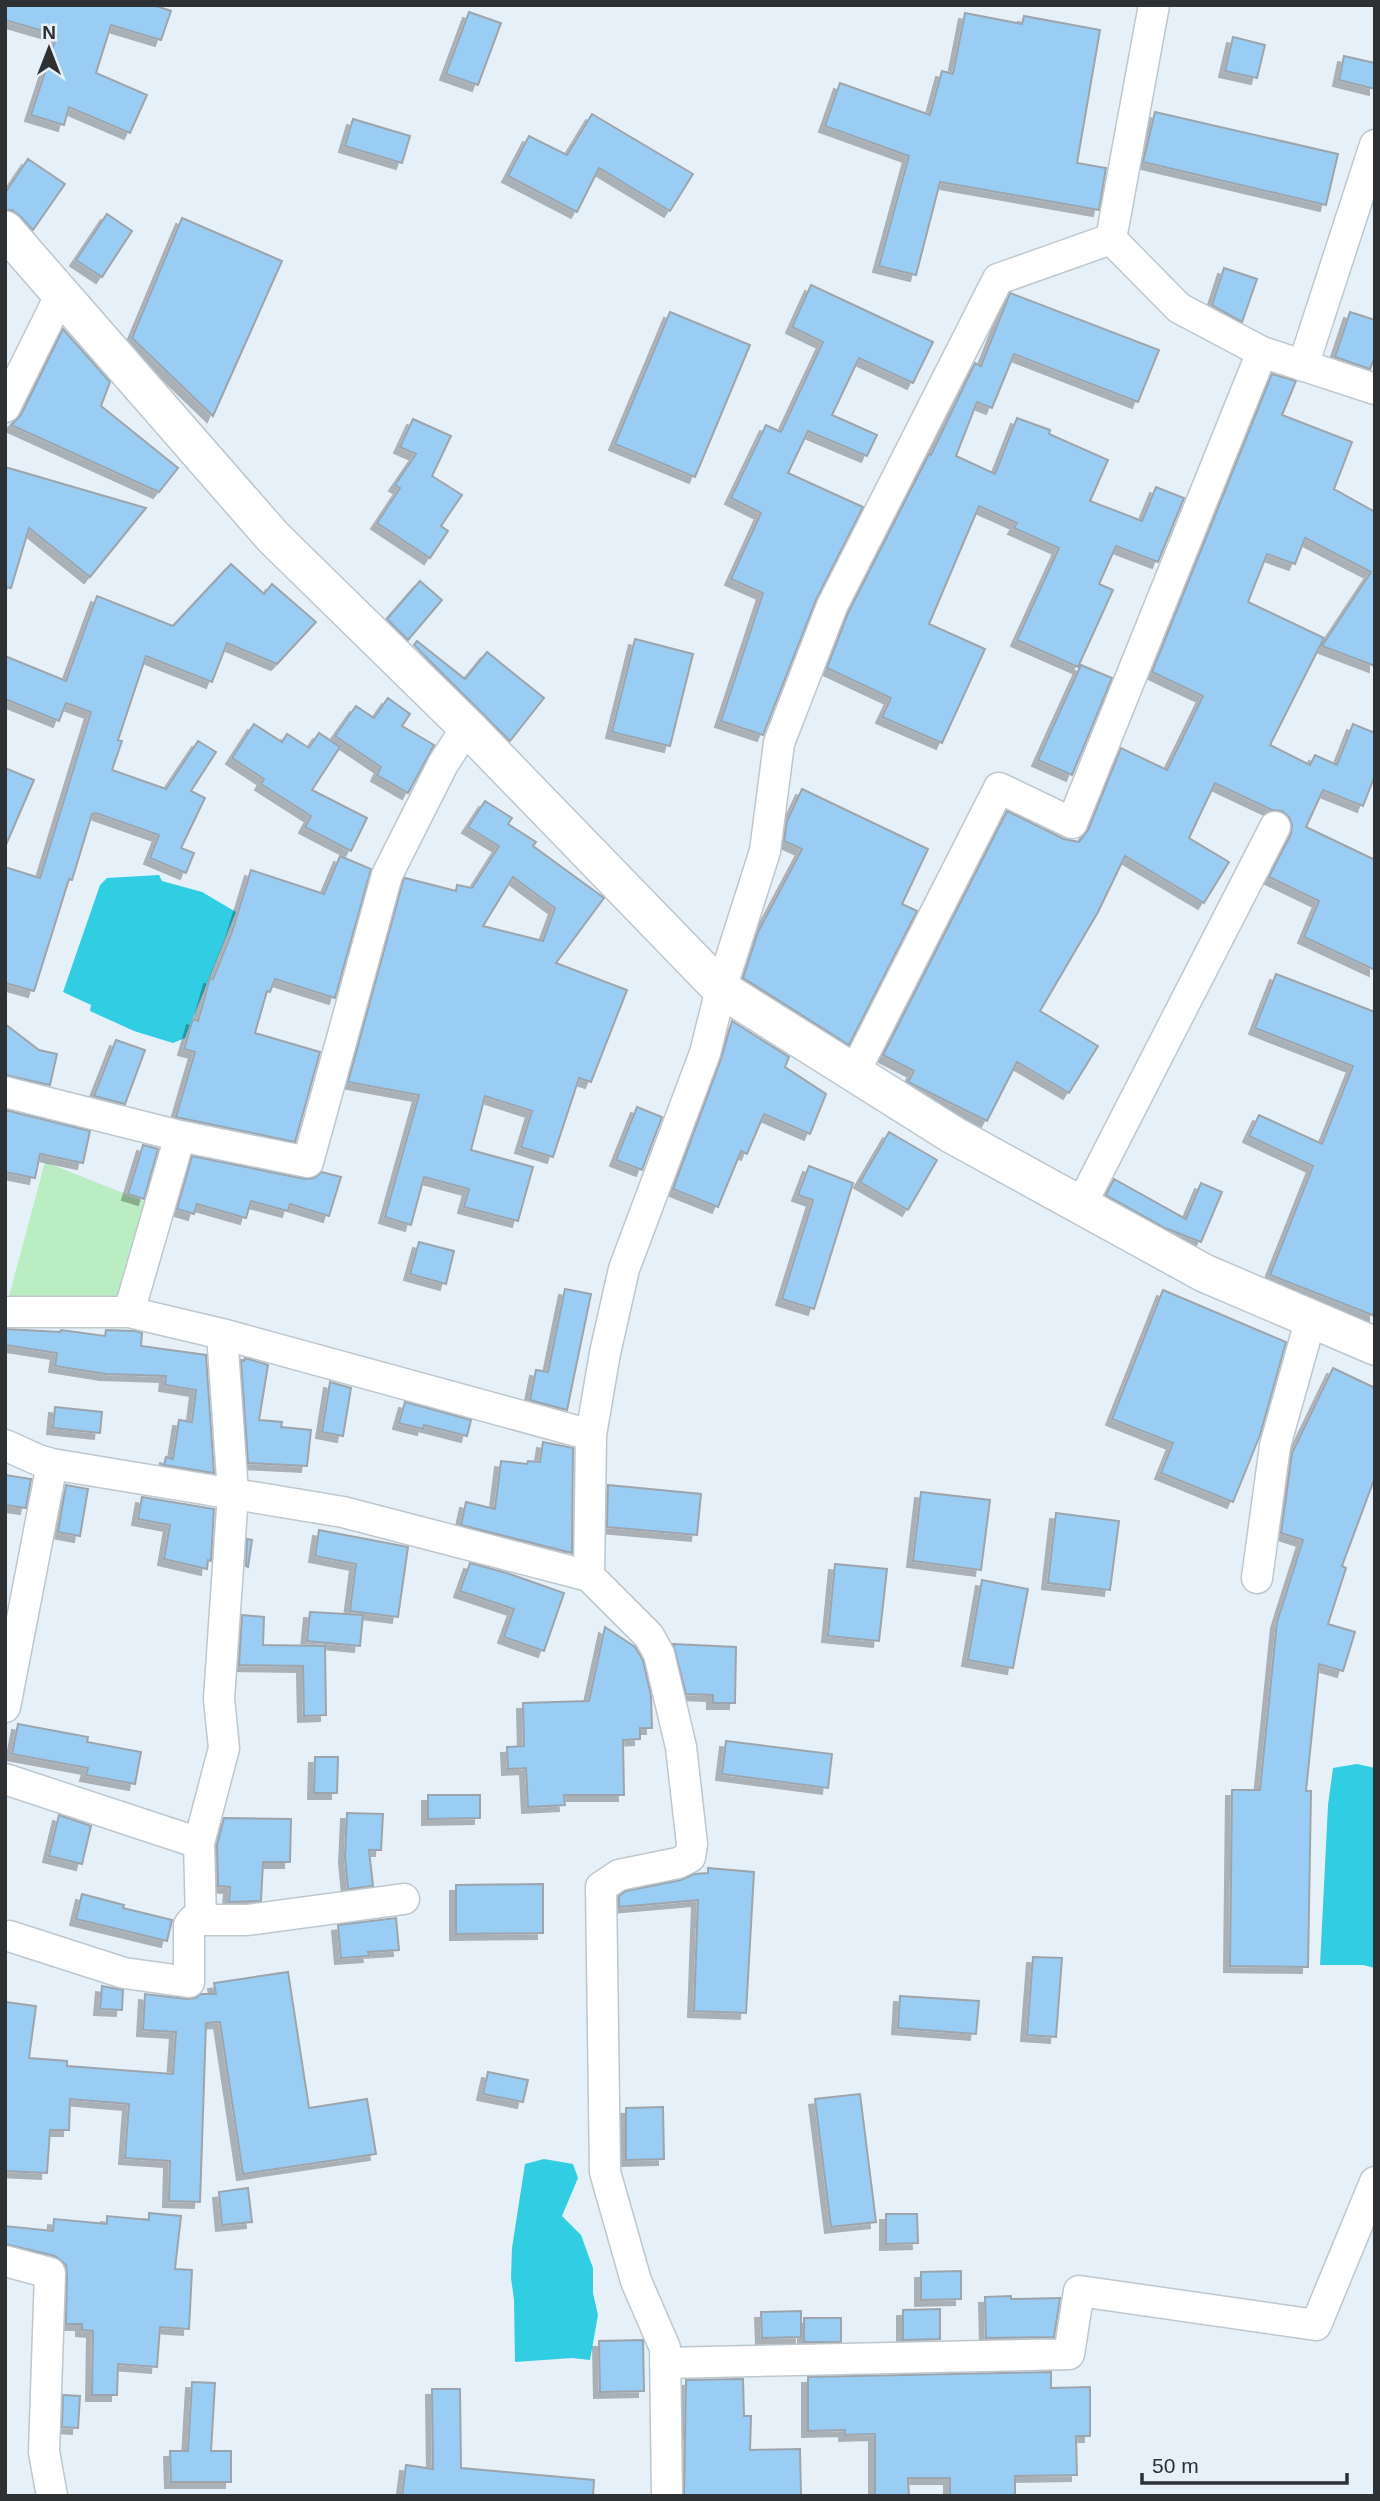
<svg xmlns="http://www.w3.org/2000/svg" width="1380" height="2501" font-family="Helvetica,sans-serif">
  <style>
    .green { fill: #baedc1 }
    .water { fill: #31cde3 }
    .building { fill: #9acdf3; stroke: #9ca5ad; stroke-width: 2; fill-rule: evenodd; filter: url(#shadow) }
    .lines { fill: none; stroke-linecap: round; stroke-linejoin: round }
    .minor-casing { stroke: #bdc7ce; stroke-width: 33 }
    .major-casing { stroke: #bdc7ce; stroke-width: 40 }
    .minor { stroke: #fff; stroke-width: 30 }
    .major { stroke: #fff; stroke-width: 37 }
  </style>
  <defs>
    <filter id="shadow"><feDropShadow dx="-6" dy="6" stdDeviation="0" flood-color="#0004"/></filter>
  </defs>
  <rect width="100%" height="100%" fill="#e6f0f8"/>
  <!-- green -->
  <path class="green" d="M45,1162L156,1206L127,1309L7,1304Z"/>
  <!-- water -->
  <path class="water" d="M159,875L162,881L202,892L236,912L185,1038L173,1043L134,1031L90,1011L91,1005L63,992L100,885L107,878Z
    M1357,1764L1375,1768V1968L1363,1965H1320L1328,1805L1333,1768Z
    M544,2159L573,2164L578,2178L562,2216L581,2235L593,2268V2293L598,2315L590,2360L572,2358L515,2362L514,2300L511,2278L512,2248L525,2164Z"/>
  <!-- building -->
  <path class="building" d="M5,5H153L171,11L161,40L111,25L96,73L147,95L130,133L69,107L64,125L31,115L57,35L5,20Z
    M469,12L501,23L478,85L446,74Z
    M965,13L1022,24L1024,16L1100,30L1077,163L1106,168L1099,210L940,182L916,275L879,266L909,156L825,126L840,83L930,115L942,71L953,74Z
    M1233,37L1265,45L1257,78L1225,71Z
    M1344,56L1375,63V89L1339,80Z
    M1155,112L1338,154L1326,205L1143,162Z
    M592,114L693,174L670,211L599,168L577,212L508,176L529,136L567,155Z
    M353,119L410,136L402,163L345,146Z
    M28,159L65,184L33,230L20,216L12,210H5V193Z
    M107,214L132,231L102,277L76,260Z
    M182,218L282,261L213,416L132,338Z
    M1224,268L1257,279L1242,322L1212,305Z
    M811,285L933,342L913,383L859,358L832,415L877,435L867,456L808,431L788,473L863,507L816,600L763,735L721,721L763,593L731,579L761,513L731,498L766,425L781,432L823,342L792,327Z
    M1010,293L1159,350L1138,402L1014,354L992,408L977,402L956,456L995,474L1017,418L1050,430L1049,434L1108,460L1090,501L1142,521L1156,487L1184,498L1158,562L1116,546L1099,584L1113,590L1078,667L1017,640L1059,548L1014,528L1017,523L979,506L929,624L985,649L942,743L882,717L891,698L827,668L848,613L929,454L931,455L975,363L981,366Z
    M670,312L750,345L695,477L615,444Z
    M1350,312L1375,320V356L1370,369L1335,357Z
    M63,329L110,382L101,406L178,468L159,492L11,425L21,415Z
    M1272,374L1296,381L1282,415L1352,442L1334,489L1375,512V666L1322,646L1371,572L1305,538L1295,564L1267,554L1248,602L1324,638L1270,745L1310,765L1315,755L1337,765L1353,724L1375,733V775L1363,806L1323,790L1306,827L1375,860V970L1304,937L1319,901L1269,877L1291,834L1292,825L1289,817L1282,811L1272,810L1215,783L1189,838L1229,862L1204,903L1125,856L1098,912L1040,1011L1098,1046L1069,1093L1017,1062L987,1121L908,1082L914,1071L883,1055L1007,811L1064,839L1079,842L1088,830L1121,748L1167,770L1203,696L1152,672Z
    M413,419L451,436L432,476L462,495L441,526L448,531L430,558L377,523L400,488L395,485L416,454L400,447Z
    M5,467L146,508L90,577L29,528L11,588L5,587Z
    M231,564L264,594L272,584L316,622L277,664L227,643L212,682L146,656L118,740L122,741L112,770L166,789L198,741L216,752L191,791L205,798L181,848L194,853L186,873L150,858L159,835L96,813L92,814L72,880L69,879L34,991L5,983V867L40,878L91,712L66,703L59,721L5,699V656L66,681L97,596L173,626Z
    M420,581L442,600L408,640L387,619Z
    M635,639L693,654L670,746L612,732Z
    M417,641L465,679L487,652L544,698L510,741L414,645Z
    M1081,665L1112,678L1072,775L1038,760Z
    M388,698L410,714L402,726L434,745L408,793L377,775L381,767L335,736L356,706L374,718Z
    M254,724L282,742L287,734L309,748L319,733L340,747L312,790L367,818L351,851L305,827L311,816L261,784L264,779L232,758Z
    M5,768L34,780L5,847Z
    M802,789L928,849L902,904L917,911L849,1045L743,978L758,932L802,849L784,841L787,821Z
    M485,801L512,818L508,824L536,842L533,846L604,898L556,963L627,990L591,1082L579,1078L553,1157L521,1147L532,1111L485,1096L471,1150L533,1167L518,1221L464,1207L469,1189L424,1177L411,1225L385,1217L419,1095L348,1082L403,881L405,878L456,891L457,885L472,888L499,846L468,827ZM513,877L555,908L543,941L483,926Z
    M340,856L371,869L335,998L275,979L270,992L267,991L255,1033L320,1052L295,1142L176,1117L195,1052L184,1049L193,1019L198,1021L210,978L213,979L232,932L251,870L324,894Z
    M1276,974L1375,1012V1316L1270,1275L1313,1166L1249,1136L1259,1115L1322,1144L1353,1066L1255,1028Z
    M732,1021L789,1057L785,1067L826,1094L810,1134L764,1114L747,1154L741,1151L718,1207L673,1189L721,1059Z
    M5,1024L39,1050L57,1054L50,1085L5,1075Z
    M116,1040L145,1050L125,1104L94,1096Z
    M637,1107L662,1117L642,1170L616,1160Z
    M5,1110L90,1131L83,1163L40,1154L35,1178L5,1172Z
    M889,1132L937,1160L908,1210L860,1182Z
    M143,1145L158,1149L144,1199L128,1194Z
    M192,1156L305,1179L314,1178L322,1172L341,1177L329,1216L290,1204L288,1211L251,1201L246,1218L197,1204L194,1214L177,1209Z
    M809,1166L853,1183L814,1309L782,1299L813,1200L798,1195Z
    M1114,1179L1186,1219L1201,1183L1222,1192L1201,1242L1165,1228L1106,1195Z
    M419,1242L454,1251L446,1284L410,1274Z
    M565,1289L591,1294L567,1410L530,1400L536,1370L548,1372Z
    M1163,1290L1286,1342L1260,1435L1233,1502L1161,1473L1173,1443L1112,1419Z
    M5,1329L60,1332L61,1330L105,1336L106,1330L135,1331L142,1333L141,1346L206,1355L214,1473L164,1465L166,1457L173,1459L179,1420L192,1422L196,1390L165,1385L166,1376L106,1374L55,1366L57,1353L5,1345Z
    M245,1358L268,1365L259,1420L282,1422L281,1427L311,1430L307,1466L248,1463L241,1360L244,1361Z
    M1333,1368L1375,1388V1477L1342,1566L1346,1568L1328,1624L1355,1632L1343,1671L1319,1664L1306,1791H1311L1308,1967L1230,1966L1232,1790H1260L1277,1622L1303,1540L1281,1533L1292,1453Z
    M330,1382L351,1388L343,1436L322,1432Z
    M405,1402L471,1420L467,1436L424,1425L423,1429L399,1423Z
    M55,1407L102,1412L100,1433L53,1428Z
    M543,1442L573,1448L572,1553L461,1525L466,1502L495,1509L501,1461L527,1464L528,1461L540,1462Z
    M5,1475L31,1479L26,1508L5,1505Z
    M66,1485L88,1489L80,1536L58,1532Z
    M608,1485L701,1494L697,1535L607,1527Z
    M921,1492L990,1500L981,1570L913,1561Z
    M142,1497L214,1509L211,1561L208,1560L207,1569L164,1559L170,1525L138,1519Z
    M1056,1513L1119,1521L1110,1590L1048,1583Z
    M319,1530L408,1547L398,1617L350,1611L356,1564L315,1556Z
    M247,1539L252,1540L248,1567L246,1566Z
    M470,1563L507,1573L564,1593L544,1651L504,1637L514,1609L460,1591Z
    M835,1564L887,1569L879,1641L828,1636Z
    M982,1580L1028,1589L1013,1668L968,1660Z
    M310,1612L363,1615L360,1646L307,1641Z
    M242,1615L264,1617L263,1645L325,1646L326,1715L304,1716L303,1666L239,1665Z
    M605,1627L635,1647L643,1660L651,1696L652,1728H640V1739L623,1740L624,1795H564L565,1805L528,1807L526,1768L508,1769L507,1747L524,1746L523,1703L589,1701Z
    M673,1644L736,1647L735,1703H713V1695L686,1694Z
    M18,1724L88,1737L87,1742L141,1752L135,1784L86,1775L88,1768L12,1754Z
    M726,1741L832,1754L828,1788L722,1774Z
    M315,1757H338L337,1793H314Z
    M428,1795H480V1818L428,1819Z
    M347,1813L383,1814L381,1850H369L373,1886L348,1889L345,1857Z
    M59,1815L91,1826L82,1864L49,1856Z
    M224,1818L291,1819L290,1862H263L261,1901L229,1902L230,1887L218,1886L217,1845Z
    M708,1868L754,1872L746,2013L694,2011L698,1900L619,1907V1896L626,1891L681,1880L694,1874L708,1873Z
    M543,1884V1933L456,1934V1885Z
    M82,1894L124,1905L123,1908L172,1920L167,1941L76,1919Z
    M396,1918L399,1950L368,1952L369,1956L341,1958L338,1925Z
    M1033,1957L1062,1958L1056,2037L1027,2035Z
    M288,1972L309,2108L367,2099L376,2154L243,2174L220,2022L206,2023L200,2202L169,2201L170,2161L125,2158L129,2104L70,2099L69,2130H50L47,2173L5,2171V2002L36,2006L29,2058L67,2061V2066L173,2074L176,2032L143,2030L145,1994L187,1999L196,1998L201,1994H216L214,1983Z
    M102,1986L123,1990L122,2010L100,2009Z
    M900,1996L979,2001L976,2034L898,2028Z
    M488,2072L528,2080L523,2102L483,2094Z
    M860,2094L876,2222L831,2227L815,2099Z
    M663,2107L664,2159L626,2160V2108Z
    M248,2188L252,2222L222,2225L219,2192Z
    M149,2213L181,2216L175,2269L192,2270L189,2329L160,2327L157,2367L118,2364L117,2395H92L93,2331L82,2330V2324H66L67,2274L66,2265L55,2256L5,2244V2226L53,2231L54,2219L107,2224V2216L149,2220Z
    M886,2214H917L918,2243L886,2244Z
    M961,2271V2299L921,2300V2272Z
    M1011,2296V2299L1060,2298L1054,2337L986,2338L985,2297Z
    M940,2309V2339L903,2340V2310Z
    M801,2311V2337L762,2338L761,2312Z
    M804,2318H841V2342H804Z
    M643,2340L644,2391L600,2392L599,2341Z
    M1051,2372V2388L1090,2387V2436H1076L1077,2475L1015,2476V2496H950V2478H908L909,2496H875V2434L845,2435V2430L808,2431V2377Z
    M743,2379L744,2416H751L750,2450L800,2449L801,2496H684L686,2380Z
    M192,2382L215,2383L211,2451H231V2482H171L170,2451H188Z
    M432,2389H460L461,2468L594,2480L593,2496H402L406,2465L433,2469Z
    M63,2395L80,2396L78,2428L62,2427Z"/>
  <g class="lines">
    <!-- minor casing -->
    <g class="minor-casing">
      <path id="minor" d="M1111,239L1179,308L1262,352L1375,389
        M1303,366L1375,145
        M5,407L61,294
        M854,1073L999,788L1072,823L1262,352
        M5,1092L180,1136L129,1312
        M180,1136L308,1162L387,875L443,764L467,727
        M1081,1205L1275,827
        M5,1312H129L222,1334L591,1435
        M222,1334L233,1493L219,1699L224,1748L199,1843L201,1920H247L404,1899
        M5,1445L38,1460L52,1464L343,1512L589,1576
        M1257,1578L1275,1446L1311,1318
        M5,1707L52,1464
        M5,1779L199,1843
        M9,1936L124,1973L189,1982V1925L193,1920H201
        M5,2261L50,2273L44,2452L52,2496
        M665,2363L1069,2354L1079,2291L1316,2325L1375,2182
        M667,2496L665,2348L636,2281L605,2172L601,1887L619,1875L678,1863L690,1857L692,1844L681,1747L659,1654L649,1636L589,1576L591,1435L605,1353L624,1269L705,1053L721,989L765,851L779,743L832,606L998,279L1111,239L1154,5"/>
    </g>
    <!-- major casing -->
    <g class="major-casing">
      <path id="major" d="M5,230L273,537L467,727L721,989L953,1135L1204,1273L1375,1346"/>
    </g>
    <!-- minor -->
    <use href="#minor" class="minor"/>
    <!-- major -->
    <use href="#major" class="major"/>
  </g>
  <!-- border -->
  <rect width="1380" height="2501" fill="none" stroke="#2d3134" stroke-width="14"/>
  <!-- north arrow -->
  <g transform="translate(49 49)" stroke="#e6f0f8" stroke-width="5" paint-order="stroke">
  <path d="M0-5L12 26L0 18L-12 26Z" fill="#2d3134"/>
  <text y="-10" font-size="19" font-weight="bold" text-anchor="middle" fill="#2d3134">N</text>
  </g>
  <!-- scale -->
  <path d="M1142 2473v10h205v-10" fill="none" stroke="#2d3134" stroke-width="3.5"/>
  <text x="1152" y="2473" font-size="21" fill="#2d3134" stroke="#e6f0f8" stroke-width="5" paint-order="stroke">50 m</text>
</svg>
